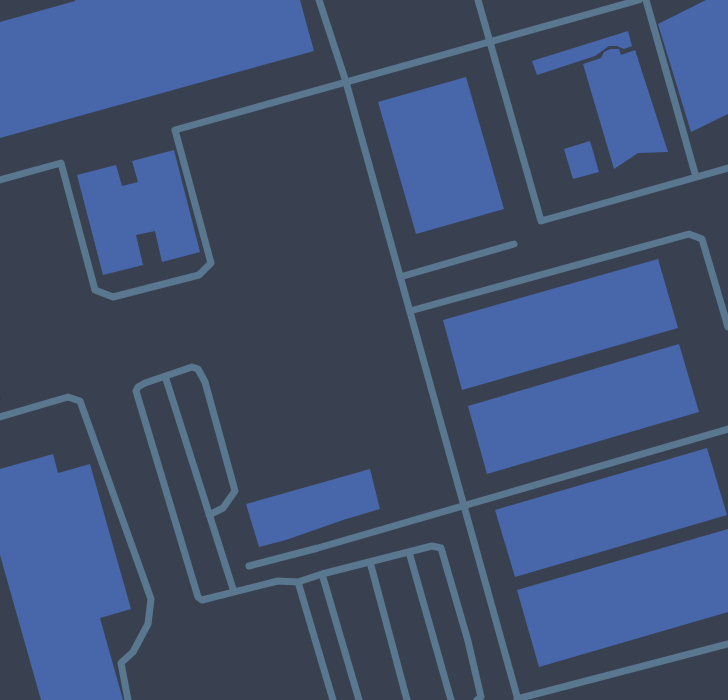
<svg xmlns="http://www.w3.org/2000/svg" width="728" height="700" font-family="Raleway,sans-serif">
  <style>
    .built { fill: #394151 }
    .building { fill: #4867ab }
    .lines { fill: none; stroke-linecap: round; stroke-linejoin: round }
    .service { stroke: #59778f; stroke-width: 7 }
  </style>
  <rect width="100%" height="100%" fill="#333843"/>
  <!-- built -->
  <path class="built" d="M0,0H728V700H0V399H1L0,395Z"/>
  <!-- building -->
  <path class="building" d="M75,0H300L314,51L0,138V22L75,1Z
    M706,0H728V114L691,132L658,24Z
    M628,31L632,46L624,49L617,46H609L595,56L537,75L532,61Z
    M610,49H619L621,55L635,50L668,152L638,153L614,169L583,64L601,58L604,52Z
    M466,77L504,209L416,234L378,102Z
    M590,141L599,172L573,179L564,149Z
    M174,150L200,252L162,262L155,231L136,235L143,265L103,275L77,175L116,165L122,186L138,182L132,161Z
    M658,259L678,328L462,390L443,320Z
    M679,344L699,412L487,474L468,406Z
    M707,448L727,515L515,577L495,510Z
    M53,454L58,473L90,464L131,609L100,618L123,700H41L0,555V469Z
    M370,469L380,509L343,520L286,540L259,547L246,504Z
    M728,529V612L539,667L517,590Z"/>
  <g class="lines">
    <!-- service -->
    <path class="service" d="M319,0L346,82L518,700
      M478,0L541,221L728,168
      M646,0L696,177
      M0,180L61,163L95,290L113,297L199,275L211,263L175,130L639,0
      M400,277L514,244
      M410,311L689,234L702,239L728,327
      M165,376L234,592
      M0,417L68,397L80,401L151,599L148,624L133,652L121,663L128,700
      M209,515L223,508L235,491L205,382L198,369L192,367L145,383L138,387L136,391L198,597L202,600L278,581L298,582L333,700
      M409,552L451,700
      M370,562L407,700
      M249,566L318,548L728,429
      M298,582L322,574
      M517,699L728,644
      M359,700L322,574L432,546L441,548L468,641L481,697L477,700"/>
  </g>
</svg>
